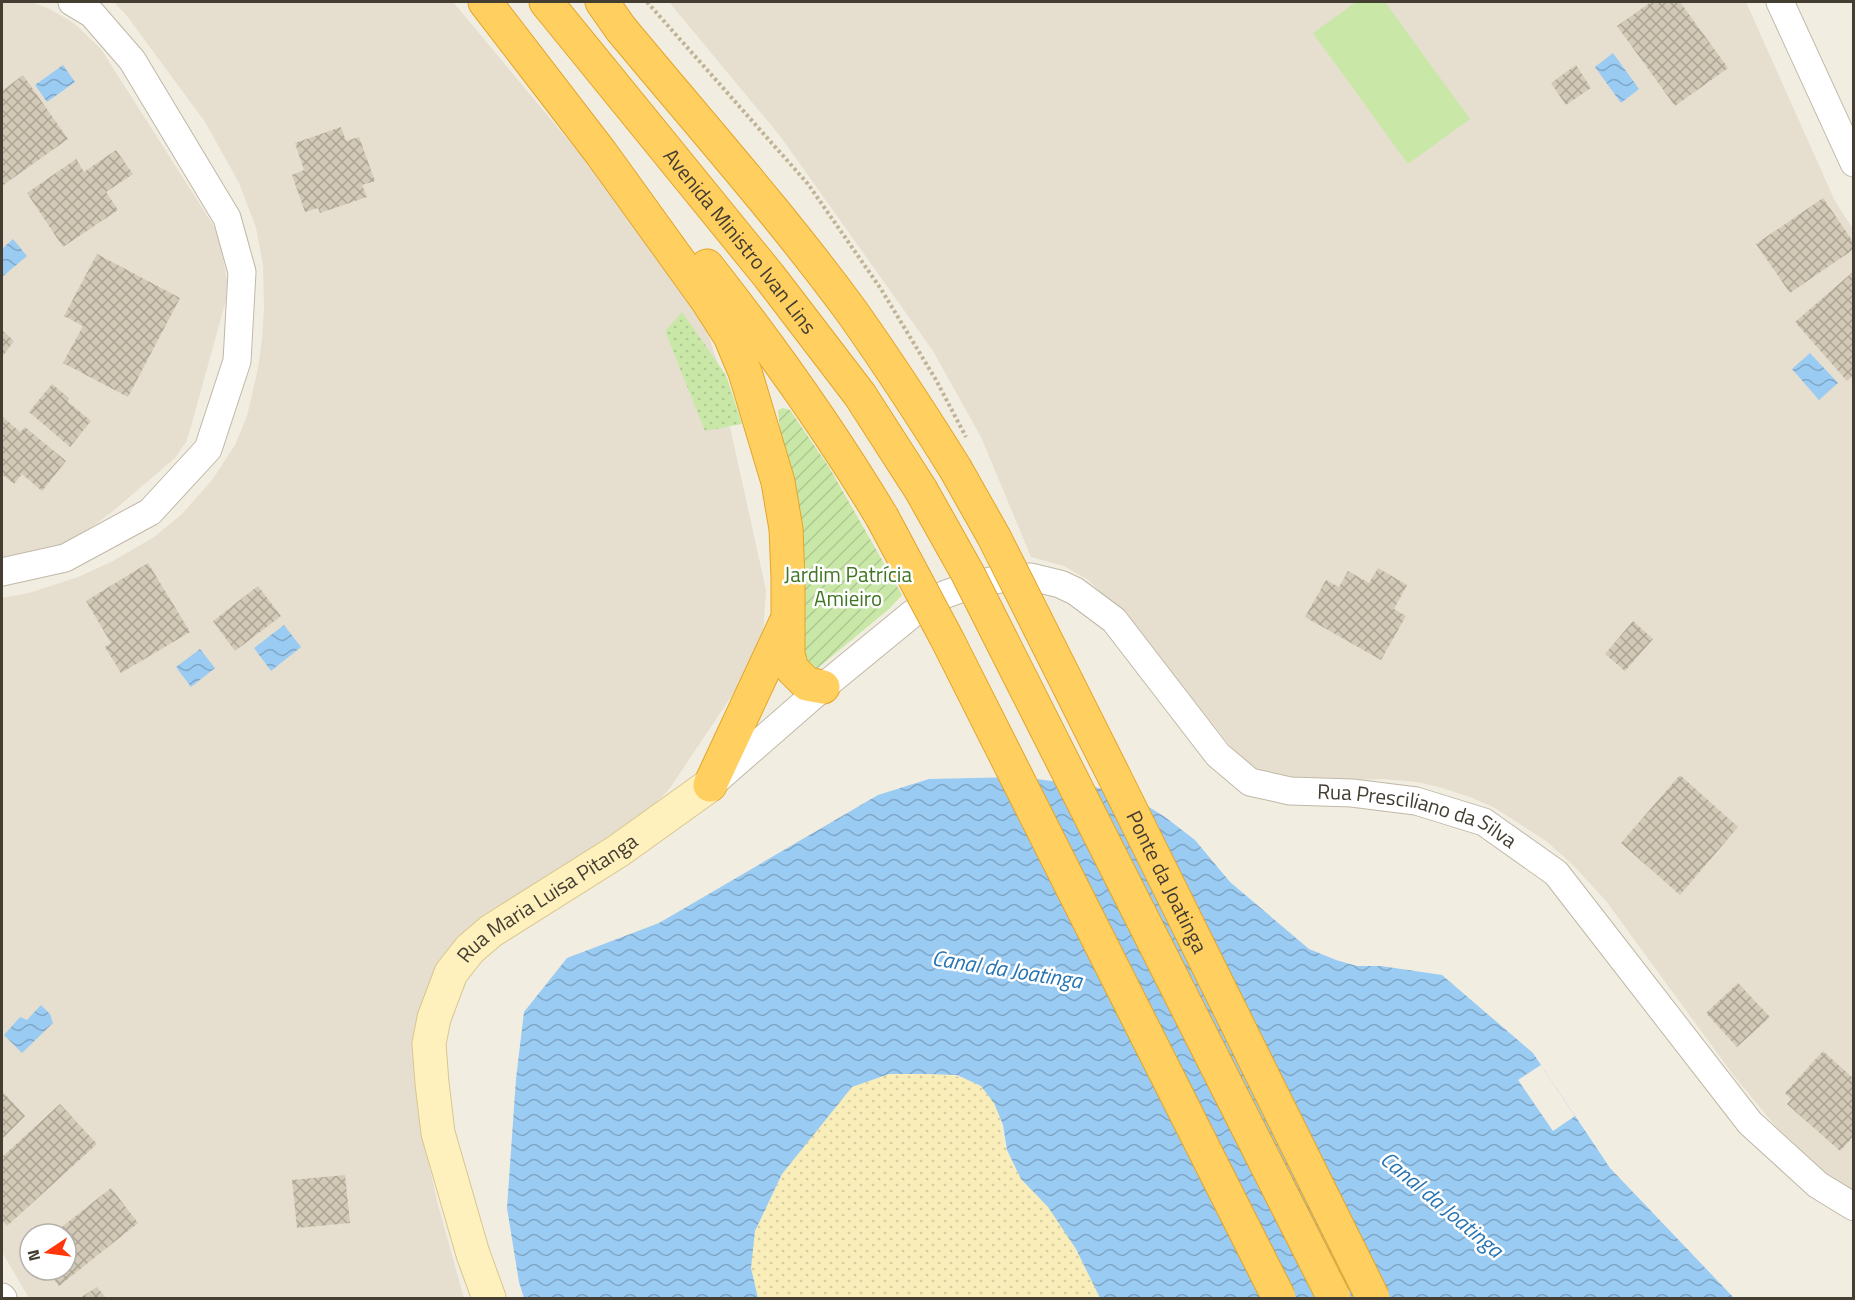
<svg xmlns="http://www.w3.org/2000/svg" width="1855" height="1300" font-family="'Titillium Web',sans-serif">
  <style>
    .residential { fill: #e6dfcf; fill-rule: evenodd }
    .grass { fill: #c9e8a8 }
    .sand { fill: url(#sand-dots) }
    .park { fill: url(#park-dots) }
    .garden { fill: url(#garden-furrows) }
    .water { fill: url(#water-waves) }
    .pier { fill: #f2ede1 }
    .building { fill: url(#building-cross-hatch) }
    .lines { fill: none; stroke-linecap: round; stroke-linejoin: round }
    .street-casing { stroke: #c0b8a7; stroke-width: 29 }
    .secondary-casing { stroke: #d7c691; stroke-width: 35 }
    .highway-casing { stroke: #e3a52a; stroke-width: 35 }
    .street { stroke: #fff; stroke-width: 27 }
    .secondary { stroke: #fff1be; stroke-width: 33 }
    .highway { stroke: #ffcf5f; stroke-width: 33 }
    .highway-bridge-casing { stroke: #e3a52a; stroke-width: 35; stroke-linecap: butt }
    .path-bridge { stroke: #c0b295; stroke-width: 4; stroke-dasharray: 3 3; stroke-linecap: butt }
    .highway-bridge { stroke: #ffcf5f; stroke-width: 33 }
    .labels { text-anchor: middle; stroke-width: 5; stroke-linejoin: round; paint-order: stroke }
    .street-label { font-size: 21px; fill: #433d32; stroke: #fff }
    .park-label { font-size: 21px; fill: #417624; stroke: #fff }
    .water-label { font-size: 22px; font-style: italic; fill: #2874b2; stroke: #fff }
  </style>
  <defs>
    <pattern id="sand-dots" width="8" height="8" patternUnits="userSpaceOnUse" patternTransform="scale(1.5)"><rect width="8" height="8" fill="#f9eeba"/><path d="M2 2h.1M6 6h.1" fill="none" stroke="#d7cda0" stroke-width="1.8" stroke-linecap="round"/></pattern>
    <pattern id="park-dots" width="8" height="8" patternUnits="userSpaceOnUse" patternTransform="scale(1.5)"><rect width="8" height="8" fill="#c9e8a8"/><path d="M2 2h.1M6 6h.1" fill="none" stroke="#aec891" stroke-width="1.8" stroke-linecap="round"/></pattern>
    <pattern id="garden-furrows" width="10" height="10" patternUnits="userSpaceOnUse" patternTransform="scale(1.5)"><rect width="10" height="10" fill="#c9e8a8"/><path d="M-1 1l2-2M0 10L10 0M9 11l2-2" fill="none" stroke="#aec891"/></pattern>
    <pattern id="water-waves" width="16" height="10" patternUnits="userSpaceOnUse" patternTransform="scale(1.5)"><rect width="16" height="10" fill="#9acbf2"/><path d="M0 5q4-4 8 0t8 0" fill="none" stroke="#7fa6c5"/></pattern>
    <pattern id="building-cross-hatch" width="8" height="8" patternUnits="userSpaceOnUse" patternTransform="scale(1.5)"><rect width="8" height="8" fill="#d3c9b7"/><path d="M0 0l8 8M0 8l8-8" fill="none" stroke="#ada495"/></pattern>
  </defs>
  <rect width="100%" height="100%" fill="#f2ede1"/>
  <!-- residential -->
  <path class="residential" d="M2,2H32L50,9L75,24L101,49L213,225L221,246L227,281L226,300L190,430L186,442L175,458L113,511L89,529L63,544L42,552L2,561Z
    M114,2H453L675,268L704,322L720,370L726,409L766,590L763,634L751,667L670,788L661,798L641,816L607,838L476,938L463,952L423,1116L428,1159L437,1201L464,1298H29L2,1252V598L29,593L78,577L113,561L154,537L182,514L212,480L235,445L247,416L258,368L262,339L264,309L263,265L256,228L239,183L205,122L127,16ZM30,1234H66V1270H30Z
    M669,2H1746L1835,201L1853,229V1190L1831,1178L1809,1163L1786,1139L1734,1076L1606,901L1573,865L1546,841L1495,808L1470,797L1439,787L1416,782L1384,779L1294,782L1259,772L1238,756L1131,621L1088,580L1064,566L1031,557L981,437L933,351L780,136Z"/>
  <!-- grass -->
  <path class="grass" d="M1356,2H1385L1470,119L1408,164L1313,33Z"/>
  <!-- sand -->
  <path class="sand" d="M889,1074C919,1074 953,1069 979,1085C1002,1099 1000,1129 1007,1151C1017,1178 1031,1186 1048,1207C1070,1234 1085,1267 1100,1298H758L751,1268L755,1231L782,1174L851,1087Z"/>
  <!-- park -->
  <path class="park" d="M682,312L726,375L742,424L705,431L665,331Z"/>
  <!-- garden -->
  <path class="garden" d="M783,408L790,410L829,467L902,595L889,609L813,672L805,670L794,480L780,431L778,410Z"/>
  <!-- water -->
  <path class="water" d="M1613,53L1639,89L1621,103L1595,67Z
    M63,65L75,82L47,102L35,85Z
    M13,239L27,256L2,277V249Z
    M1810,353L1838,383L1819,400L1792,369Z
    M284,625L301,647L271,671L254,648Z
    M200,649L215,668L191,687L176,667Z
    M1022,777L1095,787L1136,799L1165,817L1195,840L1230,882L1309,949L1336,960L1357,966H1381L1442,975L1533,1053L1610,1168L1734,1298H1100L1076,1249L1048,1207L1021,1179L1007,1150L1003,1125L994,1103L981,1086L957,1075L928,1074H889L852,1087L782,1174L755,1231L751,1268L758,1298H524L519,1282L507,1208L516,1079L524,1012L567,958L659,923L878,795L929,779Z
    M41,1005L50,1014L53,1023L22,1053L4,1035L20,1017L27,1020Z"/>
  <!-- pier -->
  <path class="pier" d="M1541,1065L1575,1116L1553,1131L1518,1080Z"/>
  <!-- building -->
  <path class="building" d="M1651,2H1680L1728,68L1675,106L1617,26Z
    M1576,65L1591,88L1566,105L1551,83Z
    M23,75L68,139L2,186V91Z
    M341,127L346,141L359,137L375,181L362,185L367,197L320,213L318,208L305,212L292,175L304,170L295,143Z
    M116,150L133,174L106,192L118,210L63,247L27,193L76,159L84,172Z
    M1823,198L1854,243V249L1790,293L1756,244Z
    M97,254L180,298L128,397L63,363L83,326L64,316Z
    M1854,271V375L1847,381L1795,322Z
    M2,330L14,341L2,357Z
    M52,384L69,398L67,401L91,421L70,447L29,412Z
    M2,416L20,432L25,427L66,461L42,491L22,474L14,484L2,474Z
    M148,563L190,632L121,673L105,647L111,643L86,601Z
    M1378,568L1407,585L1394,609L1406,616L1381,660L1305,617L1326,580L1339,587L1348,571L1369,583Z
    M258,586L281,616L235,651L213,621Z
    M1633,621L1653,639L1625,671L1605,654Z
    M1680,775L1738,827L1680,895L1621,843Z
    M1738,983L1770,1017L1737,1047L1706,1013Z
    M1823,1051L1854,1079V1136L1840,1151L1787,1104L1791,1099L1785,1093Z
    M2,1091L25,1116L2,1139Z
    M60,1104L97,1144L7,1226L2,1220V1157Z
    M345,1175L350,1223L297,1228L292,1180Z
    M111,1188L138,1223L59,1286L46,1270H66V1234H53Z
    M97,1287L106,1298H80Z"/>
  <g class="lines">
    <!-- street casing -->
    <g class="street-casing">
      <g id="street">
        <path d="M1780,2L1854,163"/>
        <path d="M2,572L65,558L150,512L208,449L237,361L242,272L227,218L132,60L92,14L72,2"/>
        <path id="s1" d="M713,783L823,687L912,614L946,594L972,585L1005,578L1031,577L1060,584L1075,591L1114,620L1218,755L1250,782L1290,791L1352,793L1416,801L1484,822L1556,873L1750,1123L1818,1185L1854,1207"/>
        <path d="M2,1297L3,1298"/>
      </g>
    </g>
    <!-- secondary casing -->
    <g class="secondary-casing">
      <g id="secondary">
        <path id="s2" d="M489,1298L473,1254L438,1133L432,1083L429,1044L434,1018L451,973L470,949L491,931L618,851L710,785"/>
      </g>
    </g>
    <!-- highway casing -->
    <g class="highway-casing">
      <g id="highway">
        <path d="M485,2L601,153L707,300L730,336L745,372L778,482L786,529L788,579V654L792,669L807,684L823,687"/>
        <path id="s3" d="M546,2L769,276L860,395L921,490"/>
        <path d="M602,2L621,29C699,123 780,214 852,312C888,363 922,415 955,468"/>
        <path d="M707,266C770,346 829,429 882,517"/>
        <path d="M710,785L785,624"/>
      </g>
    </g>
    <!-- street -->
    <use href="#street" class="street"/>
    <!-- secondary -->
    <use href="#secondary" class="secondary"/>
    <!-- highway -->
    <use href="#highway" class="highway"/>
    <!-- highway-bridge casing -->
    <g class="highway-bridge-casing">
      <g id="highway-bridge">
        <path id="s4" d="M955,468L994,537L1114,776L1373,1298"/>
        <path d="M921,490L967,572L1334,1298"/>
        <path d="M882,517L947,639L1279,1298"/>
      </g>
    </g>
    <!-- path-bridge -->
    <path class="path-bridge" d="M647,2L808,184L881,289L936,380L966,437"/>
    <!-- highway-bridge -->
    <use href="#highway-bridge" class="highway-bridge"/>
  </g>
  <g class="labels">
    <!-- street labels -->
    <g class="street-label">
      <text dy="7" stroke="none"><textPath href="#s3" startOffset="308">Avenida Ministro Ivan Lins</textPath></text>
      <text dy="7" stroke="none"><textPath href="#s1" startOffset="867">Rua Presciliano da Silva</textPath></text>
      <text dy="7" stroke="none"><textPath href="#s4" startOffset="465">Ponte da Joatinga</textPath></text>
      <text dy="7" stroke="none"><textPath href="#s2" startOffset="460">Rua Maria Luisa Pitanga</textPath></text>
    </g>
    <!-- park labels -->
    <g class="park-label">
      <text x="848" y="582">Jardim Patrícia<tspan x="848" dy="24">Amieiro</tspan></text>
    </g>
    <!-- water labels -->
    <g class="water-label">
      <text transform="translate(1007 969) rotate(9)" y="8">Canal da Joatinga</text>
      <text transform="translate(1442 1204) rotate(40)" y="8">Canal da Joatinga</text>
    </g>
  </g>
  <!-- border -->
  <rect width="1855" height="1300" fill="none" stroke="#433d32" stroke-width="6"/>
  <!-- north arrow -->
  <g transform="translate(48 1252) rotate(257)"><circle r="28" fill="#ffffff" stroke="#b4b1ad" stroke-width="1.5"/>
  <path d="M0-4.5L10 22L0 15L-10 22Z" fill="#ff370b"/>
  <text y="-9" font-size="16" font-weight="bold" text-anchor="middle" fill="#433d32">N</text>
  </g>
</svg>
